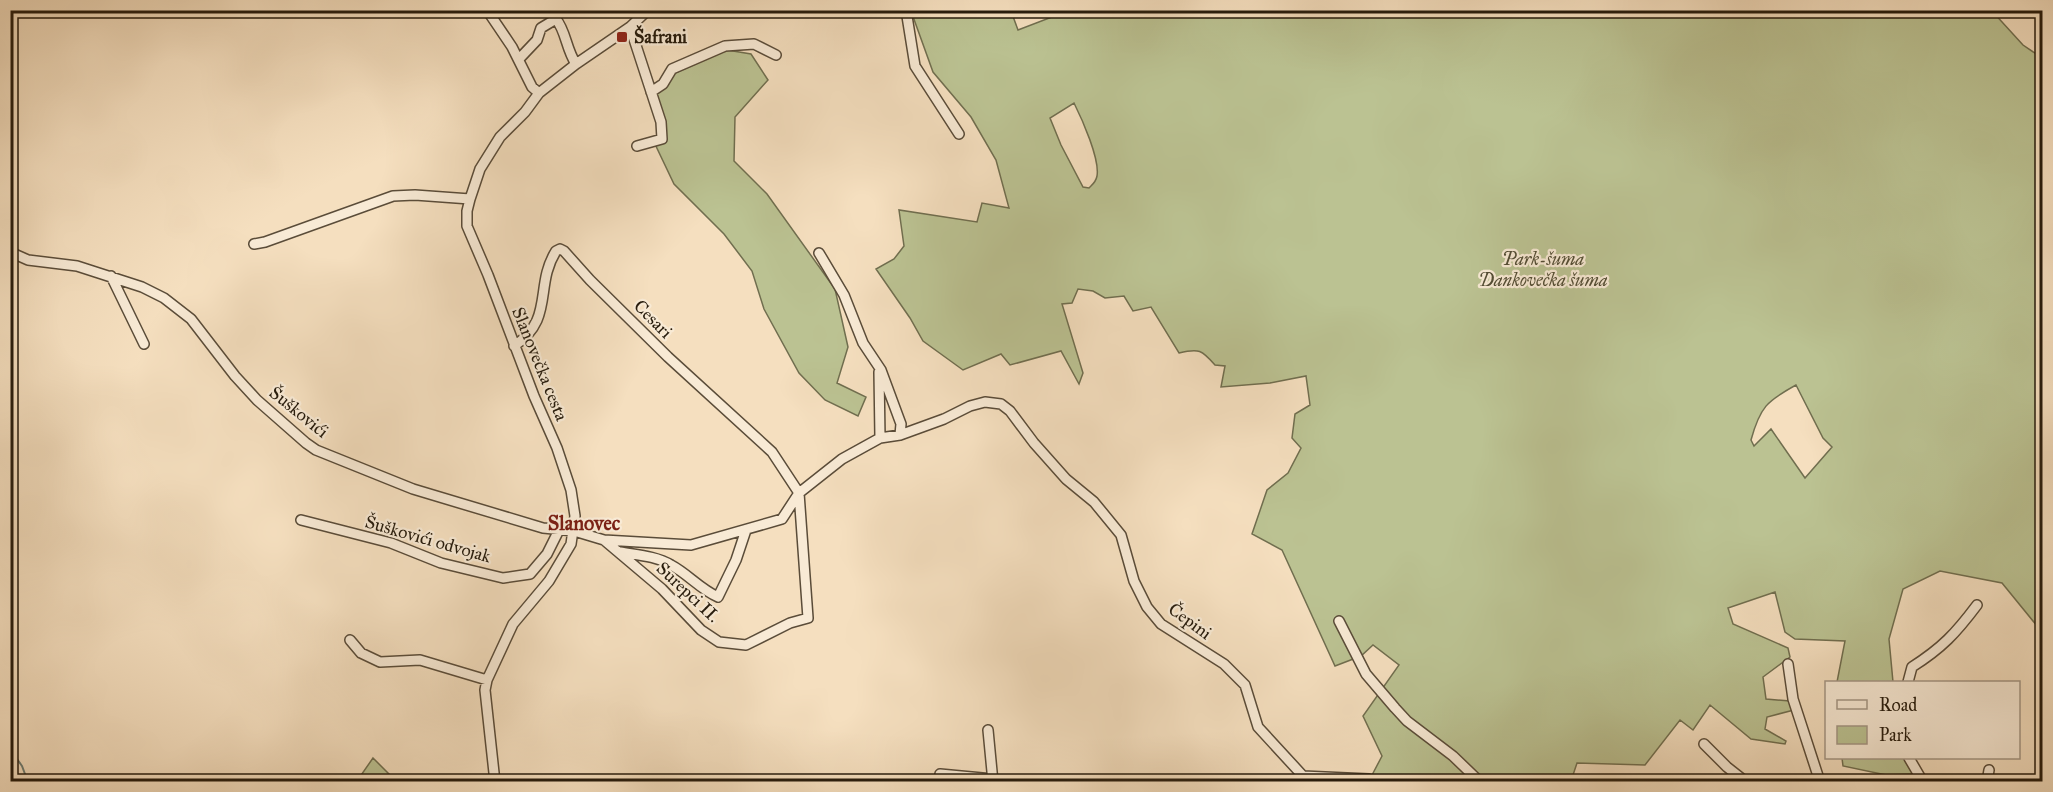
<svg xmlns="http://www.w3.org/2000/svg" width="2053" height="792" font-family="'IM FELL Great Primer',serif">
  <style>
    .green { fill: #bbc292; stroke: #706e4f; stroke-width: 1.5; fill-rule: evenodd }
    .lines { fill: none; stroke-linecap: round; stroke-linejoin: round }
    .stream { stroke: #6d7c73; stroke-width: 2 }
    .minor-casing { stroke: #5a4c39; stroke-width: 12 }
    .minor { stroke: #f8ead5; stroke-width: 9 }
    .poi-dot { fill: #8f2418; stroke: #f8ead5; stroke-width: 2 }
    .labels { text-anchor: middle; stroke-width: 4.5; stroke-linejoin: round; paint-order: stroke }
    .poi-label { font-size: 18px; font-weight: bold; fill: #261b0c; stroke: #f8ead5; text-anchor: start }
    .park-label { font-size: 18px; font-style: italic; fill: #534d34; stroke: #f8ead5 }
    .street-label { font-size: 18px; fill: #261b0c; stroke: #f8ead5 }
    .neighbourhood-label { font-size: 20px; font-weight: bold; fill: #7a1f14; stroke: #f8ead5 }
  </style>
  <rect width="100%" height="100%" fill="#f5dfbf"/>
  <filter id="stains"><feTurbulence type="fractalNoise" baseFrequency=".00333" numOctaves="4"/><feColorMatrix values="0 0 0 0 .2 0 0 0 0 .09 0 0 0 0 .02 0 0 0 .5 -.17"/></filter>
  <radialGradient id="worn" r=".72"><stop offset=".6" stop-color="#630" stop-opacity="0"/><stop offset="1" stop-color="#630" stop-opacity=".3"/></radialGradient>
  <!-- green -->
  <path class="green" d="M1070,10L1992,11L2023,45L2042,58V632L2002,583L1940,571L1903,589L1889,639L1893,682H1837L1845,641L1795,639L1785,632L1775,592L1728,608L1733,624L1788,648L1790,657L1763,677L1766,699L1790,701L1794,710L1767,717L1765,729L1786,741L1785,744L1751,739L1710,705L1693,730L1680,720L1645,765L1577,763L1571,781H1375L1371,777L1382,756L1363,716L1399,665L1373,645L1361,656L1335,666L1282,550L1252,534L1267,490L1288,473L1301,448L1292,438L1295,414L1310,405L1306,376L1270,383L1221,387L1225,366L1215,365C1202,350 1199,348 1179,353L1151,307L1133,311L1124,296L1105,298L1093,291L1078,289L1072,303L1062,304L1083,373L1079,384L1061,351L1010,365L1001,354L963,370L923,341L910,318L876,269L894,259L904,246L899,210L977,222L982,203L1009,208L996,160L971,117L933,72L911,11H1011L1018,30ZM1074,103C1082,119 1100,159 1097,176C1096,182 1093,184 1089,188L1083,187L1061,145L1050,118ZM1796,385L1823,438L1832,447L1805,478L1771,429L1754,446L1751,440C1760,407 1767,401 1796,385Z
    M727,50L751,54L768,80L735,117L734,161L767,194L835,289L848,347L837,383L866,397L858,416L825,400L799,373L764,309L752,271L724,234L674,184L654,142H665L655,95L664,89L675,73Z
    M373,758L396,781H357Z
    M1842,758H1906L1916,774L1886,775L1843,766Z"/>
  <g class="lines">
    <!-- stream -->
    <path class="stream" d="M10,749L22,766L28,782"/>
    <!-- minor casing -->
    <g class="minor-casing">
      <path id="minor" d="M487,10L512,47L532,87L539,93
        M906,10L915,66L959,134
        M630,27L661,122L662,139L637,146
        M519,59L537,40L541,28L556,19C566,31 566,49 576,64
        M651,92L663,84L672,69L725,46L754,44L776,55
        M254,244L265,242L393,196L415,195L470,199
        M10,252L28,260L77,266L142,287L164,298L191,319L235,376L257,400L306,443L316,450L413,489L543,528L574,531L604,540L691,545L782,519L799,493L842,459L880,438L900,435L944,419L970,406L985,402L1001,404L1010,411L1034,443L1066,479L1094,502L1121,535L1134,581L1147,607L1161,624L1224,664L1245,685L1258,727L1303,776L1369,779L1371,782
        M819,253L844,295L863,343L881,370L901,424L900,435
        M111,276L144,344
        M514,346C555,319 534,286 556,251L560,249L564,251L590,280L668,357L772,452L799,493L808,618L790,623L746,645L719,642L701,630L662,589L604,540
        M879,372L880,438
        M301,520L391,543L441,563L503,578L530,574L547,554L559,530
        M620,552C637,555 656,556 671,565C688,574 700,589 718,597L736,560L746,530
        M1339,621L1366,674L1395,708L1407,721L1453,756L1480,782
        M350,640L361,653L380,662L420,660L487,680
        M1788,664L1793,699L1820,782
        M1908,682L1912,667C1942,648 1956,633 1977,605
        M988,730L993,782
        M1704,744L1727,767L1746,782
        M1909,758L1923,782
        M940,774L993,779
        M10,780L12,782
        M495,782L485,690L487,680L513,624L549,581L571,544L575,516L571,490L557,448L534,396L488,275L467,226V211L470,199L480,169L500,137L525,112L539,93L576,64L630,27L648,10
        M1987,782L1989,770"/>
    </g>
    <!-- minor -->
    <use href="#minor" class="minor"/>
  </g>
  <!-- markers -->
  <rect class="poi-dot" x="616" y="31" width="12" height="12" rx="3"/>
  <g class="labels">
    <!-- poi labels -->
    <g class="poi-label">
      <text x="634" y="43">Šafrani</text>
    </g>
    <!-- park labels -->
    <g class="park-label">
      <text x="1543" y="265">Park-šuma<tspan x="1543" dy="21">Dankovečka šuma</tspan></text>
    </g>
    <!-- street labels -->
    <g class="street-label">
      <text transform="translate(653 319) rotate(45)" y="6">Cesari</text>
      <text transform="translate(540 364) rotate(68)" y="6">Slanovečka cesta</text>
      <text transform="translate(299 412) rotate(39)" y="6">Šuškovići</text>
      <text transform="translate(428 539) rotate(16)" y="6">Šuškovići odvojak</text>
      <text transform="translate(688 592) rotate(43)" y="6">Surepci II.</text>
      <text transform="translate(1190 621) rotate(36)" y="6">Čepini</text>
    </g>
    <!-- neighbourhood labels -->
    <g class="neighbourhood-label">
      <text x="584" y="530">Slanovec</text>
    </g>
  </g>
  <!-- margin -->
  <rect width="2053" height="792" fill="none" stroke="#f5dfbf" stroke-width="36"/>
  <rect x="12" y="12" width="2029" height="768" fill="none" stroke="#261b0c" stroke-width="3"/>
  <rect x="18" y="18" width="2017" height="756" fill="none" stroke="#261b0c" stroke-width="1.5"/>
  <!-- legend -->
  <rect x="1825" y="681" width="195" height="78" fill="#f8ead5" stroke="#a49785" stroke-width="1.5"/>
  <rect x="1837" y="700" width="30" height="9" fill="#f8ead5" stroke="#a49785" stroke-width="1.5"/>
  <text x="1879" y="711" font-size="18" fill="#261b0c">Road</text>
  <rect x="1837" y="726" width="30" height="18" fill="#bbc292" stroke="#a49785" stroke-width="1.5"/>
  <text x="1879" y="741" font-size="18" fill="#261b0c">Park</text>
  <rect width="100%" height="100%" filter="url(#stains)"/>
  <rect width="100%" height="100%" fill="url(#worn)"/>
</svg>
